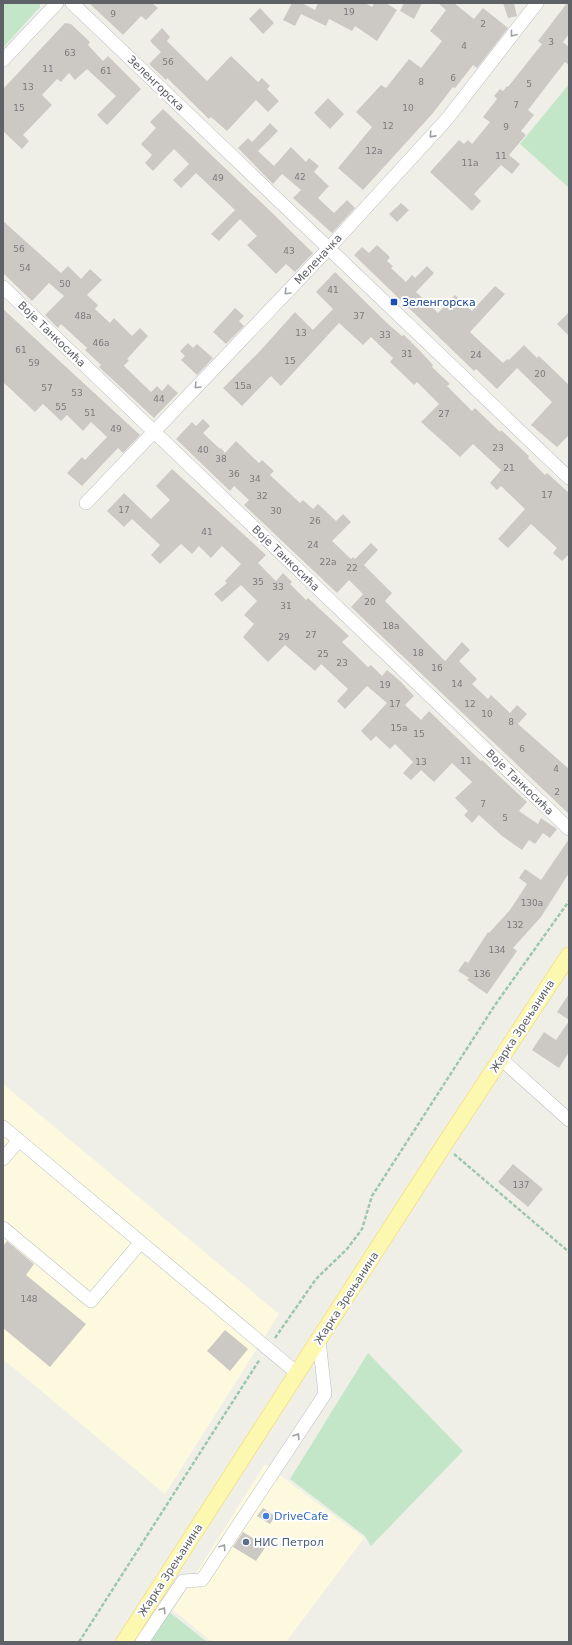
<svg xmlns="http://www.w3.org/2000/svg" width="572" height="1645" font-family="'DejaVu Sans',sans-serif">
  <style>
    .commercial { fill: #fdf9de }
    .green { fill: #c4e6c8 }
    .building { fill: #ccc9c4 }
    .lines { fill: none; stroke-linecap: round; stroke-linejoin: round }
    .minor-casing { stroke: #b9bbc0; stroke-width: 14 }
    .major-casing { stroke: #eed662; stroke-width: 17 }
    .path { stroke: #9dc7ad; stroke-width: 2.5; stroke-dasharray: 4 2; stroke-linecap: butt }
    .minor { stroke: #fff; stroke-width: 13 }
    .major { stroke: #fdf8af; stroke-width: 16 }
    .oneway { stroke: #9ea0a3 }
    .transit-dot { fill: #1a4fb4; stroke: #fff; stroke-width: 1.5 }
    .shop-dot { fill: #3f7fe0; stroke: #fff; stroke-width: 1.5 }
    .service-dot { fill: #5c6f8a; stroke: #fff; stroke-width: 1.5 }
    .labels { text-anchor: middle; stroke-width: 4; stroke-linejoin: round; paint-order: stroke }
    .number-label { font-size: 9px; fill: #7a7b7e }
    .street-label { font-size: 11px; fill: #5e6166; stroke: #fff }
    .transit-label { font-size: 11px; fill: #164399; stroke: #fff; text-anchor: start }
    .shop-label { font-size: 11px; fill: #366cbe; stroke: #fff; text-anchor: start }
    .service-label { font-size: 11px; fill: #4e5e75; stroke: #fff; text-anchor: start }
  </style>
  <rect width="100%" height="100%" fill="#f0efe7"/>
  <!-- commercial -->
  <path class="commercial" d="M3,1084L279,1314L165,1494L3,1359Z
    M265,1464L364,1538L286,1642H212L173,1610Z"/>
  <!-- green -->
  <path class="green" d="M3,3H40V7L3,48Z
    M569,84V188L520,144Z
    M368,1353L463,1451L371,1546L365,1536L290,1479Z
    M167,1610L207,1642H146Z"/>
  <!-- building -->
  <path class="building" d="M89,3H152L158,8L146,20L141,16L123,35Z
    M292,3H302L315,10L318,3H365L372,7L374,3H386L397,10L377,41L355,26L352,31L329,19L326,26L301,14L295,26L283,20Z
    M404,3H422L414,19L400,11Z
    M438,3H454L474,19L483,8L508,28L477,68L473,65L455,88L453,87L433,113L363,190L338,168L372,127L356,112L381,85L386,88L409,59L421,68L442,41L430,31L446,10Z
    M503,3H514L517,16L508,18Z
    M567,3H569V34L563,42L569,47V65L565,62L528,110L534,115L521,131L526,135L509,155L520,164L512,174L501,165L474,194L481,201L472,211L430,172L459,140L464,144L468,140L472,144L490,122L483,117L497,99L494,96L500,89L503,91L507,86L508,87L542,44L538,41Z
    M260,8L274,23L263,34L249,19Z
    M65,23L71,24L90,42L88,45L103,61L108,56L141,89L107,125L97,115L116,96L87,69L75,80L69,73L61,82L57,79L42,95L52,105L23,135L29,141L22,149L3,131V89Z
    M162,28L170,37L167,41L207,81L231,56L258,82L262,78L270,86L267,89L279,101L268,112L256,100L227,131L211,117L209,119L167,78L166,80L149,64L161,52L150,41Z
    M328,98L344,114L330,129L314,113Z
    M163,109L265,206L313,253L295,272L286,264L276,274L247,245L257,236L240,219L219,241L211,234L235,210L196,173L181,188L173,180L189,164L174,149L153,171L145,163L152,155L141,144L156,128L150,122Z
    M270,123L278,131L258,151L274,166L291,147L306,162L309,158L319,166L314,172L329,186L318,198L334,213L347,200L355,208L332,233L293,198L301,190L282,174L273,184L238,148L248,138L252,142Z
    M401,203L409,210L397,222L389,214Z
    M3,221L61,273L68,266L81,279L90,269L102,280L87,295L98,305L95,309L110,323L114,318L132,336L140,328L148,336L127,359L129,360L124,366L151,392L157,386L162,391L168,384L178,393L154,418L99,367L101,365L85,350L87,348L61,324L58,328L45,315L64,296L49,283L32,301L3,273Z
    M377,245L390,257L387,261L393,266L391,268L406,282L412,275L415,278L427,266L434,273L416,292L438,313L455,295L472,311L495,286L505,294L470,332L503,363L507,359L509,360L524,345L537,358L539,356L569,385V435L557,447L531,425L552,402L517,368L497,389L476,369L474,371L354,255L362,247L369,253Z
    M335,272L387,323L402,336L404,335L421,352L433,365L432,367L450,384L447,386L472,411L475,408L500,432L501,430L529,456L528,458L545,475L547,473L569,493V554L562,561L553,553L557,548L531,524L508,548L498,539L525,509L501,486L497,490L490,483L501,470L473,444L460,457L421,422L439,404L417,382L414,385L390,362L393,358L371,337L363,345L339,323L281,386L271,376L242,406L223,388L260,351L295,312L313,330L333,309L316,292Z
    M235,308L244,316L239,321L244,326L226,344L213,332Z
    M3,309L140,435L123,453L118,448L82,486L67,473L82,457L85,460L107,437L91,422L83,431L67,415L61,421L43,404L35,412L3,382Z
    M569,312V336L557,324Z
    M188,343L193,348L197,344L213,358L197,375L181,360L185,356L180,351Z
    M203,419L210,426L203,433L220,449L221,448L225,453L236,441L259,463L262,460L274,471L270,475L300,503L303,500L313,509L318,504L336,521L343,514L351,522L332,541L351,559L353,557L355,559L371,543L378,550L364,565L392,593L385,601L445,661L462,642L470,650L459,661L477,679L472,684L488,699L491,695L510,713L517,705L527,714L518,724L569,769V814L351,607L363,594L349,580L337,593L244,505L249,500L234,486L230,491L176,439L192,422L196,426Z
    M172,469L266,555L258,563L276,581L283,573L292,582L290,584L306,600L308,598L349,636L342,642L368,667L371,665L382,676L387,670L400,681L414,696L405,705L421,720L429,711L481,761L482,760L527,802L519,811L538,824L541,818L557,829L550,838L543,833L535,844L529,840L522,850L502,836L479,815L472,823L464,815L468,811L455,798L472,782L452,763L434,782L421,770L411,780L403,773L413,762L395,744L390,749L376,736L371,741L361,731L387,703L367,686L345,709L337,701L348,689L321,664L315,671L285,645L268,662L243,637L254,624L244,615L257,601L241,585L222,602L214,594L227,583L225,581L241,564L222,546L211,558L199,546L192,554L181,544L160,564L151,555L160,545L132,519L124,527L107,511L124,493L151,519L170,500L156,486Z
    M569,839V873L541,917L513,948L517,951L487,994L467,980L469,978L458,971L465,961L468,963L488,932L489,933L510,910L527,884L519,878L525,869L541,880Z
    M569,994V1020L557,1012Z
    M569,1021V1052L559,1068L532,1050L544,1032L556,1040Z
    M513,1164L543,1189L528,1207L498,1182Z
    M7,1241L34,1264L26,1275L86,1324L50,1367L3,1328V1246Z
    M225,1330L248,1349L230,1371L207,1351Z
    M263,1508L275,1516L270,1524L257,1516Z
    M243,1532L266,1546L256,1561L233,1547Z"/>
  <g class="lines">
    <!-- minor casing -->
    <g class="minor-casing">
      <path id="minor" d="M72,3L569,478
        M3,60L57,3
        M3,287L569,829
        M86,503L329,248L447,119L537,3
        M501,1059L569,1120
        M3,1127L297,1373
        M3,1159L19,1140
        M3,1228L91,1301L141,1242
        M142,1642L183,1581L202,1580L325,1394L319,1340"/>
    </g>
    <!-- major casing -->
    <g class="major-casing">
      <path id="major" d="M124,1642L444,1145L569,955"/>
    </g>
    <!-- path -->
    <path class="path" d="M454,1154L569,1252
      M275,1338L316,1279L347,1249L362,1229L372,1196L495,1005L569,901
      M79,1642L260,1359"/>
    <!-- minor -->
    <use href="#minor" class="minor"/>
    <!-- major -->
    <use href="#major" class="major"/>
  </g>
  <!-- one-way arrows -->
  <defs><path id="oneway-chevron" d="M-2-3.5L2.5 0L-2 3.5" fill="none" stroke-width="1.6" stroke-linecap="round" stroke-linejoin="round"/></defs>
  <g class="oneway">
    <use href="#oneway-chevron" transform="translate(513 34) rotate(128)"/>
    <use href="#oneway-chevron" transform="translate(432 135) rotate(132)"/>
    <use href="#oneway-chevron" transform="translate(287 292) rotate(134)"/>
    <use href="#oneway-chevron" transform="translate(197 386) rotate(134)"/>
    <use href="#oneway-chevron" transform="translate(297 1436) rotate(-57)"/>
    <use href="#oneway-chevron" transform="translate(223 1547) rotate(-56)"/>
    <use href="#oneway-chevron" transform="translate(163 1610) rotate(-57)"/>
  </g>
  <!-- markers -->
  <rect class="transit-dot" x="390" y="298" width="8" height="8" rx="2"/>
  <circle class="shop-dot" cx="266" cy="1516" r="4"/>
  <circle class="service-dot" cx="246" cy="1542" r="4"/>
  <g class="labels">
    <!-- number labels -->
    <g class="number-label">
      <text x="349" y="15">19</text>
      <text x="113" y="17">9</text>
      <text x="483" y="27">2</text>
      <text x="551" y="45">3</text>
      <text x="464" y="49">4</text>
      <text x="70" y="56">63</text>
      <text x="168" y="65">56</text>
      <text x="48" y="72">11</text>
      <text x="106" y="74">61</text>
      <text x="453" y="81">6</text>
      <text x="421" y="85">8</text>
      <text x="529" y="87">5</text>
      <text x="28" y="90">13</text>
      <text x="516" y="108">7</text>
      <text x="19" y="111">15</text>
      <text x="408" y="111">10</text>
      <text x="388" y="129">12</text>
      <text x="506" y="130">9</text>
      <text x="374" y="154">12a</text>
      <text x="501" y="159">11</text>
      <text x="470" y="166">11a</text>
      <text x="300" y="180">42</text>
      <text x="218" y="181">49</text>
      <text x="19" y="252">56</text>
      <text x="289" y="254">43</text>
      <text x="25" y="271">54</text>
      <text x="65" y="287">50</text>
      <text x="333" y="293">41</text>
      <text x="83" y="319">48a</text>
      <text x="359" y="319">37</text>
      <text x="301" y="336">13</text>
      <text x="385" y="338">33</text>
      <text x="101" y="346">46a</text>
      <text x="21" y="353">61</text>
      <text x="407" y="357">31</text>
      <text x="476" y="358">24</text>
      <text x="290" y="364">15</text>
      <text x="34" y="366">59</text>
      <text x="540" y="377">20</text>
      <text x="243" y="389">15a</text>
      <text x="47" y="391">57</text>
      <text x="77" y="396">53</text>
      <text x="159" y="402">44</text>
      <text x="61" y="410">55</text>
      <text x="90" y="416">51</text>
      <text x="444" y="417">27</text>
      <text x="116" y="432">49</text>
      <text x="498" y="451">23</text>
      <text x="203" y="453">40</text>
      <text x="221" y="462">38</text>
      <text x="509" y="471">21</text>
      <text x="234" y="477">36</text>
      <text x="255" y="482">34</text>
      <text x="547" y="498">17</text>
      <text x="262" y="499">32</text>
      <text x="124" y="513">17</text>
      <text x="276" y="514">30</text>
      <text x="315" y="524">26</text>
      <text x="207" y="535">41</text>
      <text x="313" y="548">24</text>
      <text x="328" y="565">22a</text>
      <text x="352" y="571">22</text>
      <text x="258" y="585">35</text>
      <text x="278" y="590">33</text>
      <text x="370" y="605">20</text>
      <text x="286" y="609">31</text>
      <text x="391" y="629">18a</text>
      <text x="311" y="638">27</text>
      <text x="284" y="640">29</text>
      <text x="418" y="656">18</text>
      <text x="323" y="657">25</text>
      <text x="342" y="666">23</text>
      <text x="437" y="671">16</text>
      <text x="457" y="687">14</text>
      <text x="385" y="688">19</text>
      <text x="395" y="707">17</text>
      <text x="470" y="707">12</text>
      <text x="487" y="717">10</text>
      <text x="511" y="725">8</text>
      <text x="399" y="731">15a</text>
      <text x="419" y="737">15</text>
      <text x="522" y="752">6</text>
      <text x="466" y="764">11</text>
      <text x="421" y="765">13</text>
      <text x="556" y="772">4</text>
      <text x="557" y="795">2</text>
      <text x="483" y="807">7</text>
      <text x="505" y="821">5</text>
      <text x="532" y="906">130a</text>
      <text x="515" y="928">132</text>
      <text x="497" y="953">134</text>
      <text x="482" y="977">136</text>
      <text x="521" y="1188">137</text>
      <text x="29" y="1302">148</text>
    </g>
    <!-- street labels -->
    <g class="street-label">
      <text transform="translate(156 83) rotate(44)" y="4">Зеленгорска</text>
      <text transform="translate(318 259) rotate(-47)" y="4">Меленачка</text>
      <text transform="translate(52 334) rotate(44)" y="4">Воје Танкосића</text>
      <text transform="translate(286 558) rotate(44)" y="4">Воје Танкосића</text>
      <text transform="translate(520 782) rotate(44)" y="4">Воје Танкосића</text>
      <text transform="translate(522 1026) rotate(-57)" y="4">Жарка Зрењанина</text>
      <text transform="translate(346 1298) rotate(-57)" y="4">Жарка Зрењанина</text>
      <text transform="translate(170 1570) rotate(-57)" y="4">Жарка Зрењанина</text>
    </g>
    <!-- transit labels -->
    <g class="transit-label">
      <text x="402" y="306">Зеленгорска</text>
    </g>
    <!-- shop labels -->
    <g class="shop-label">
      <text x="274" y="1520">DriveCafe</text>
    </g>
    <!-- service labels -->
    <g class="service-label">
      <text x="254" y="1546">НИС Петрол</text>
    </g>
  </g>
  <!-- border -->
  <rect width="572" height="1645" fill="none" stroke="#5e6166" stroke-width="8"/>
</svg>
